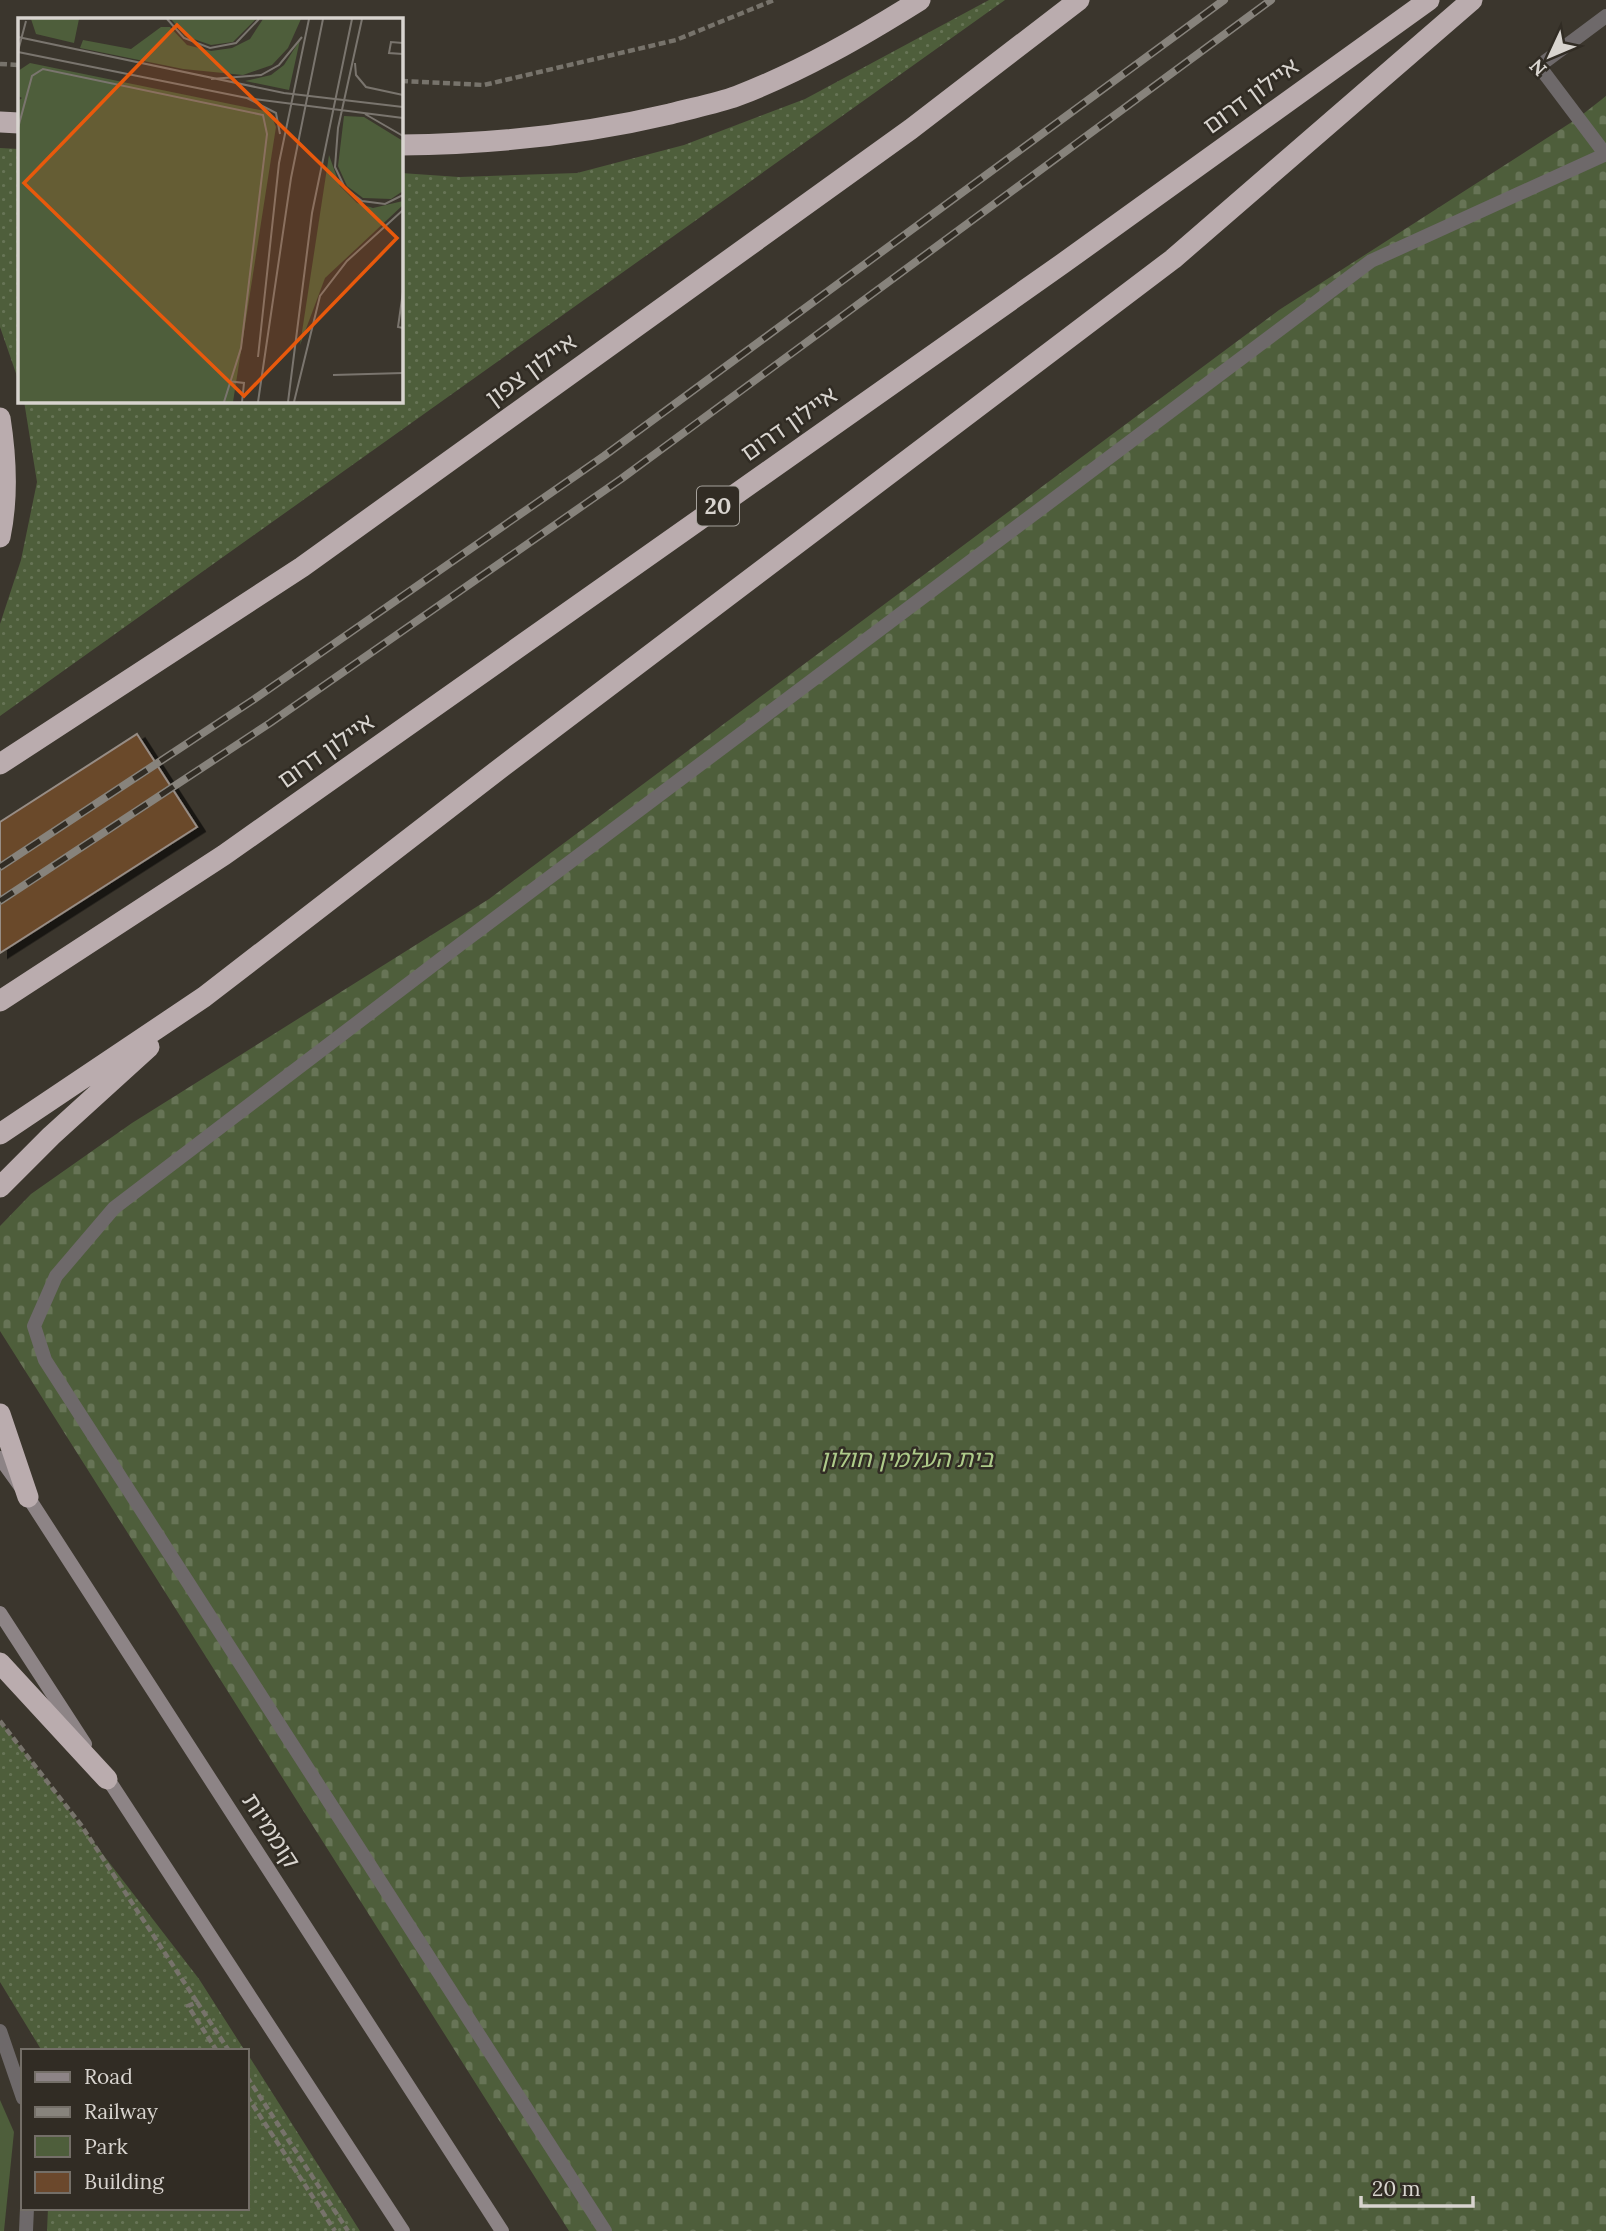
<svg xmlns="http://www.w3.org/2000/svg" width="1606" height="2231" font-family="Lora,'Noto Sans Hebrew',serif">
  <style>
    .green { fill: url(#green-dots) }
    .cemetery { fill: url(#cemetery-stones) }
    .pitch { fill: #4e5e3b }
    .building { fill: #6b482c; stroke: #978d85; stroke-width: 2; filter: url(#shadow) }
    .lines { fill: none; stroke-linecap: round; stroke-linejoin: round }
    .path { stroke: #77736b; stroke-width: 4.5; stroke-dasharray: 7 3.5; stroke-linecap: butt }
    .lane { stroke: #6e696a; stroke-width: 14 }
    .street { stroke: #6e696a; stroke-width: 14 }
    .secondary { stroke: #8d8486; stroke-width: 14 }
    .highway { stroke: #baacae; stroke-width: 21 }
    .rail-casing { stroke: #87837c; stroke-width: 8 }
    .rail { stroke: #312c24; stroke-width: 5; stroke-dasharray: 16; stroke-linecap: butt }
    .labels { text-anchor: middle; stroke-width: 5; stroke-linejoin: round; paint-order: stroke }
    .shield { fill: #312c24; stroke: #a6a29c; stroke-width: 2 }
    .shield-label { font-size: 23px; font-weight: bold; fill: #d8d4cf }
    .street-label { font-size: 24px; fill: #d8d4cf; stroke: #312c24 }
    .park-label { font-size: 24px; font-style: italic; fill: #aecb8a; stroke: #312c24 }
    .inset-road { fill: none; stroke: #7a756e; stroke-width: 2 }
    .view { fill: #e8590c; fill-opacity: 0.15; stroke: #e8590c; stroke-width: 3.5 }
    .inset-edge { fill: none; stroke: #d8d4cf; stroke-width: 3.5 }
  </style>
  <defs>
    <pattern id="green-dots" width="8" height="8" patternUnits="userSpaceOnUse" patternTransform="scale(1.75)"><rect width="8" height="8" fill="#4e5e3b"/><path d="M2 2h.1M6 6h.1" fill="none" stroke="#677456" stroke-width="1.8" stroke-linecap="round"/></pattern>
    <pattern id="cemetery-stones" width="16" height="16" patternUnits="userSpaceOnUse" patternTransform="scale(1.75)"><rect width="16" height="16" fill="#4e5e3b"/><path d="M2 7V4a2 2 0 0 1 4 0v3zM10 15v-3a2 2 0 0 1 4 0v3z" fill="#677456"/></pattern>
    <filter id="shadow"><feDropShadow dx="8" dy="4.5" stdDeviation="0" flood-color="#0009"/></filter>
  </defs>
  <rect width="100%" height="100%" fill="#3b362d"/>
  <!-- green -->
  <path class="green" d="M989,0H1005L0,716V624L21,560L37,482L24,401H401V173L459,177L577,173L684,145L805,99Z
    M0,148L19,149V382L0,327Z
    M0,1721L199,1979L245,2051H42L0,1982Z
    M247,2053L360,2231H47L48,2208H247Z"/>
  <!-- cemetery -->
  <path class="cemetery" d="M1606,96V2231H569L0,1331V1226L31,1194L132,1123L489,899L1279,310L1578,118Z"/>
  <!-- pitch -->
  <path class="pitch" d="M0,2100L14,2132L4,2231H0Z"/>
  <!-- building -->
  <path class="building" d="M137,734L197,827L0,953V822Z"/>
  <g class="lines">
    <!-- path -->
    <path class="path" d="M0,64L19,65
      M401,81L484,85L676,40L774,0
      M0,1721L81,1825L197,2002
      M217,2051L188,2006L197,2002L229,2051
      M247,2077L348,2231
      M247,2096L335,2231"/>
    <!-- lane -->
    <path class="lane" d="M1539,66L1606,155
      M0,2031L23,2098
      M26,2231L27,2208
      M605,2231L45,1360L34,1326L56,1276L114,1208L462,943L1371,261L1606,154"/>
    <!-- street -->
    <path class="street" d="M1539,66L1606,16"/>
    <!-- secondary -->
    <path class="secondary" d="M0,1458L28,1497L502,2231
      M0,1613L85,1744
      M104,1773L403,2231"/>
    <!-- highway -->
    <path class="highway" d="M0,122L19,123
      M401,145C492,144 581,135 670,114C692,108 715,104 737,96C802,71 861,37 920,0
      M0,418C6,456 8,499 0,537
      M0,764L302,567L911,129L1079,0
      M0,1001L224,855L1062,264L1429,0
      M0,1134L204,997L502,767L1173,259L1472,0
      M0,1187L51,1136L149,1047
      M0,1414L28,1497
      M0,1663L107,1779"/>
    <!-- rail casing -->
    <g class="rail-casing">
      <path id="rail" d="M0,867L253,700L604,456L1224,0
        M0,901L270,723L621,479L1271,0"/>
    </g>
    <!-- rail -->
    <use href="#rail" class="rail"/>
  </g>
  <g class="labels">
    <!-- shield labels -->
    <rect class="shield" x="697" y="486.5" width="42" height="39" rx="5"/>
    <g class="shield-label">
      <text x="718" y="514">20</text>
    </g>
    <!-- street labels -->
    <g class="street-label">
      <text transform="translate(1251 96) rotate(-36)" y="8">איילון דרום</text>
      <text transform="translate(531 370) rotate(-36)" y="8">איילון צפון</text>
      <text transform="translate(789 424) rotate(-35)" y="8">איילון דרום</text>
      <text transform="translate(326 751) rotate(-35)" y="8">איילון דרום</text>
      <text transform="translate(271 1831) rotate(57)" y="8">קוממיות</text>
    </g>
    <!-- park labels -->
    <g class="park-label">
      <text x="907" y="1467">בית העלמין חולון</text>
    </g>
  </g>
  <!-- overview -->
  <g transform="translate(18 18)">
    <rect width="385" height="385" fill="#3b362d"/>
    <path d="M13,1H61L56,25L18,16ZM245,1H283L270,30L254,47L225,57L165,51L62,30L65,22L113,31L143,9H152L169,27L193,33L214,30L232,21ZM282,22L271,72L227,63L253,57L266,47ZM326,98L346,99L385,123V173L373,181L345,180L329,168L320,148ZM311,137L322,168L339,185L355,190L385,183V187L307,260L282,327Z" fill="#4e5e3b"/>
    <path d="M12,45L252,94L258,109L215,384H0V83L4,80L0,78V53Z" fill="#4e5e3b"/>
    <path d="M153,1H238L215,24L193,27L167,18Z" fill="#4e5e3b"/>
    <path class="inset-road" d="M149,1L166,20L192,30L218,25L241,1M344,1L320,110L317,149L327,170L344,183L367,186L385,177M0,19L266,75L385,89M385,25L373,24L371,35L385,36M0,33L8,3M0,34L229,80L385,100M337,45L338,57L348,69L385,77M193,61L243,57L261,47L284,19M229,80L258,95L262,116M347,96L385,118M0,110L14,58L25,51L245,97L249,116L223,330L206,384M385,274L380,309L385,310M240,339L261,145L291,1M315,357L385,355M209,363L226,365L224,384M240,384L273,160L305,1M270,384L294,195L334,1M276,384L302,278L329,243L385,192"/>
    <path class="view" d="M159,7L379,220L226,378L6,165Z"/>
    <rect width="385" height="385" class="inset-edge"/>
  </g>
  <!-- legend -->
  <rect x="21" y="2049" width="228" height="161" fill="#312c24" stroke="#746f68" stroke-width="2"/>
  <rect x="35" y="2072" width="35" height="10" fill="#8d8486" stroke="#746f68" stroke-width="2"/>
  <text x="84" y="2084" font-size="21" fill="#d8d4cf">Road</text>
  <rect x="35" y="2107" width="35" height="10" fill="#87837c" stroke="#746f68" stroke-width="2"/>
  <text x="84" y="2119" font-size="21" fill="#d8d4cf">Railway</text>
  <rect x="35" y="2136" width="35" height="21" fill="#4e5e3b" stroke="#746f68" stroke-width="2"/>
  <text x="84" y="2154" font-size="21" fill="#d8d4cf">Park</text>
  <rect x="35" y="2172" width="35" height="21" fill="#6b482c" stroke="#746f68" stroke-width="2"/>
  <text x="84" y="2189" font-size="21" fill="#d8d4cf">Building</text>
  <!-- north arrow -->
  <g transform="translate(1550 56) rotate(226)" stroke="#312c24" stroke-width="5" paint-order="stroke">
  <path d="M0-5L12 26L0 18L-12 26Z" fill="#d8d4cf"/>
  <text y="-10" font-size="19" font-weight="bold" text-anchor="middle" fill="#d8d4cf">N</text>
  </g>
  <!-- scale -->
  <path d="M1361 2196v10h112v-10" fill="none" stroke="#d8d4cf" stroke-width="3.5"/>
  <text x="1372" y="2196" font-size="21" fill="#d8d4cf" stroke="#312c24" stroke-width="5" paint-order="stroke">20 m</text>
</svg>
